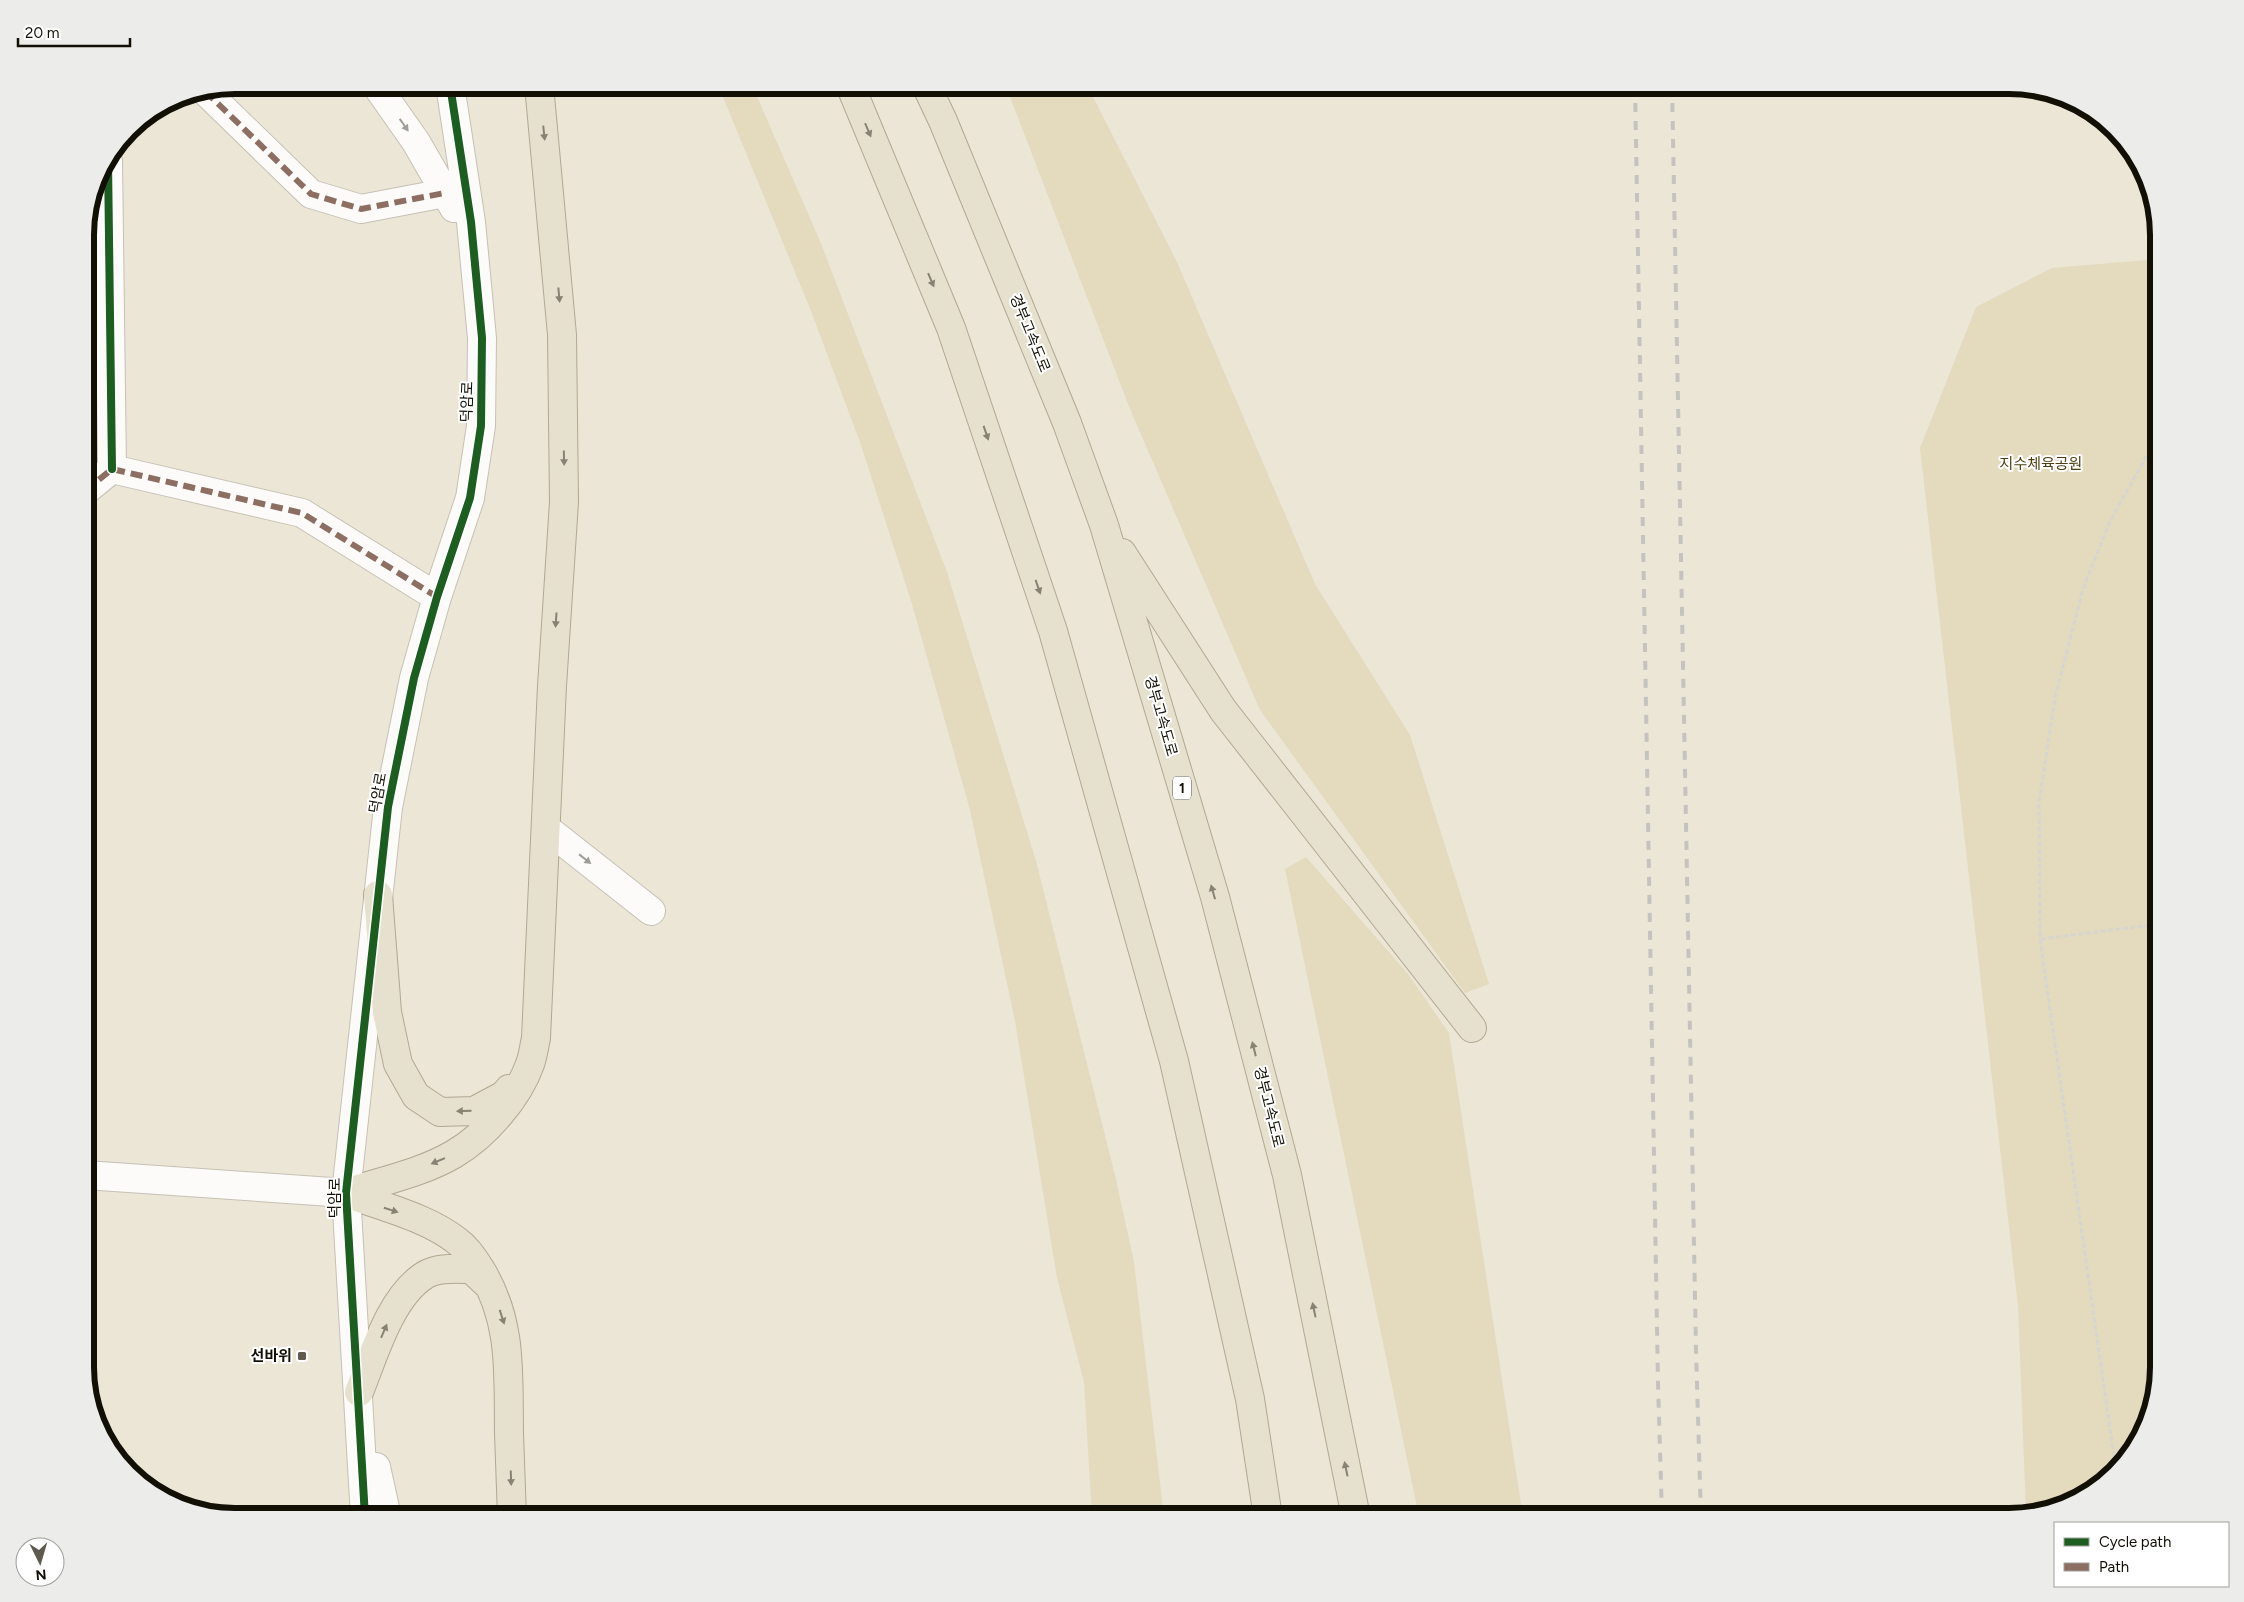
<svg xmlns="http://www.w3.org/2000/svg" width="2244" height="1602" font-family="Figtree,'Noto Sans KR',sans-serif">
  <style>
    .green { fill: #e4dabe }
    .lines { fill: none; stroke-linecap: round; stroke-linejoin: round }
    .minor-casing { stroke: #c6c1b5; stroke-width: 30 }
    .highway-casing { stroke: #b1a891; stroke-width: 30 }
    .path { stroke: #d7d5d0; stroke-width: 3; stroke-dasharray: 5 2.5; stroke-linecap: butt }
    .minor { stroke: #fcfbf9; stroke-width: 28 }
    .highway { stroke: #e6e0ce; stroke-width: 28 }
    .rail { stroke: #c5c3bf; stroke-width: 4; stroke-dasharray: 9 9; stroke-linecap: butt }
    .quiet { stroke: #8d6e63; stroke-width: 6; stroke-dasharray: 12 6; stroke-linecap: butt }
    .cycleway-casing { stroke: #fff; stroke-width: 11 }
    .cycleway { stroke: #1b5e20; stroke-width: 8 }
    .oneway { fill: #9e9d97 }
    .oneway2 { fill: #878274 }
    .poi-dot { fill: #5e5a4e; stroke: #fff; stroke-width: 2 }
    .labels { text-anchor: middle; stroke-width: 4; stroke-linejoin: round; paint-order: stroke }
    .shield { fill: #fff; stroke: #595750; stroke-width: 1 }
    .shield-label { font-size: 14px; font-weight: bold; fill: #120f05 }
    .street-label { font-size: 15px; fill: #120f05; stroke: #fff }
    .park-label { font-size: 15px; fill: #4d3f13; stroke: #fff }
    .poi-label { font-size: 15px; font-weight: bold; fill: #120f05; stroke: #fff; text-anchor: end }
    .rim { fill: none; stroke: #120f05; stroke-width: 6 }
  </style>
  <rect width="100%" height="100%" fill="#ece6d7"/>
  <!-- green -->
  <path class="green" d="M718,85H752L820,241L947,572L1036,861L1115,1175L1134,1262L1164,1517H1092L1084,1382L1057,1278L1015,1021L970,810L912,604L861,445L811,311Z
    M1045,85H1087L1177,262L1315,584L1410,735L1489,984L1465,993L1260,710L1130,409L1010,97Z
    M2159,259V1367L2151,1415L2128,1458L2075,1501L2026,1513L2018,1306L1920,448L1976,307L2052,268Z
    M1306,857L1408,974L1449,1033L1523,1517H1419L1285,869Z"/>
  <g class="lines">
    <!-- minor casing -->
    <g class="minor-casing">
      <path id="minor" d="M376,85L416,142L454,208
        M205,91L311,194L361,209L445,193
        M108,161L112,469
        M85,491L112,469L302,513L437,597
        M547,829L651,911
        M85,1175L346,1193
        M376,1467L387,1517
        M365,1517L346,1193L388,807L414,678L437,597L470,498L481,426L482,338L471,222L450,85"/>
    </g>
    <!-- highway casing -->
    <g class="highway-casing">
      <path id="highway" d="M850,85L951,328L1053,631L1174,1061L1250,1399L1268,1517
        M926,85L943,121L1067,423L1104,525L1215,897L1287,1175L1356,1517
        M1122,553L1223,710L1472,1028
        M378,895L387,1012L398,1064L416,1096L440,1112L474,1111L504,1095L509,1089
        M346,1193C381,1181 422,1173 454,1154C485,1136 518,1098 530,1064C533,1056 534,1047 536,1038L552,686L564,502L562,335L539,85
        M346,1193C382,1207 427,1217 457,1241C467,1248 475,1260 481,1270C513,1323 508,1374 509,1433C510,1461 511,1489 512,1517
        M359,1392C374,1355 390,1297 425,1275C438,1267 456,1269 471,1269L487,1284"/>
    </g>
    <!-- path -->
    <path class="path" d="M2041,939L2159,924
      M2122,1463L2115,1464L2040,939L2039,801L2056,693L2083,589L2109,523L2159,434"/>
    <!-- minor -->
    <use href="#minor" class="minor"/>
    <!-- highway -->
    <use href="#highway" class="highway"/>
    <!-- rail -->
    <path class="rail" d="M1635,85L1658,1383L1662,1517
      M1672,85L1696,1350L1701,1517"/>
    <!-- quiet -->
    <path class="quiet" d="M205,91L311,194L361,209L445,193
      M85,491L112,469L302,513L437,597"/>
    <!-- cycleway casing -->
    <g class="cycleway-casing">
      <path id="cycleway" d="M108,161L112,469
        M365,1517L346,1193L388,807L414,678L437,597L470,498L481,426L482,338L471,222L450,85"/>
    </g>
    <!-- cycleway -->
    <use href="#cycleway" class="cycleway"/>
  </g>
  <!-- one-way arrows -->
  <defs><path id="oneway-solid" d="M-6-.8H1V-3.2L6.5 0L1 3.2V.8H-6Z" transform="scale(1.25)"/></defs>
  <g class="oneway">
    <use href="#oneway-solid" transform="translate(404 125) rotate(55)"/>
    <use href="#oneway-solid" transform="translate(585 859) rotate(38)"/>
  </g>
  <g class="oneway2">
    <use href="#oneway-solid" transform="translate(868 130) rotate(67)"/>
    <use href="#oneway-solid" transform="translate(544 133) rotate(84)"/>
    <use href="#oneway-solid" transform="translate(931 280) rotate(67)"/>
    <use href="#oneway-solid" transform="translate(559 295) rotate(85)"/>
    <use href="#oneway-solid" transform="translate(986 433) rotate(71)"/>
    <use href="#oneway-solid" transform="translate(564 458) rotate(89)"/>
    <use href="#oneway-solid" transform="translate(1038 587) rotate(71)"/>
    <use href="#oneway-solid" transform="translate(556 620) rotate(94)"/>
    <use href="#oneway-solid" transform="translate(1213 892) rotate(-106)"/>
    <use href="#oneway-solid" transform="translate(1254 1049) rotate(-104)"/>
    <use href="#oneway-solid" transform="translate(464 1111) rotate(178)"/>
    <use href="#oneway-solid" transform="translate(438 1161) rotate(157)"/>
    <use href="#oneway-solid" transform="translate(391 1210) rotate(18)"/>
    <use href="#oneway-solid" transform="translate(1314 1310) rotate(-102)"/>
    <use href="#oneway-solid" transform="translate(502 1317) rotate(72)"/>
    <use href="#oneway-solid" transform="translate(384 1331) rotate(-67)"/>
    <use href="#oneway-solid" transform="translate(1346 1469) rotate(-102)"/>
    <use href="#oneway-solid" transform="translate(511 1478) rotate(88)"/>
  </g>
  <!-- markers -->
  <rect class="poi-dot" x="297" y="1351" width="10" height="10" rx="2.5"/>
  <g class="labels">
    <!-- shield labels -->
    <rect class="shield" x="1173" y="776.5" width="18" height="23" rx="4"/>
    <g class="shield-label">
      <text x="1182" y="793">1</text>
    </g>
    <!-- street labels -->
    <g class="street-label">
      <text transform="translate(1030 333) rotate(68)" y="5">경부고속도로</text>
      <text transform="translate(467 402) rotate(-88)" y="5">덕암로</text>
      <text transform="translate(1161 716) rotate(74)" y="5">경부고속도로</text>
      <text transform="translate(378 793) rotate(-80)" y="5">덕암로</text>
      <text transform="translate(1269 1107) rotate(76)" y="5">경부고속도로</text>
      <text transform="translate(335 1198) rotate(-90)" y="5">덕암로</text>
    </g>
    <!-- park labels -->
    <g class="park-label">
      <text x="2041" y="469">지수체육공원</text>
    </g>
    <!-- poi labels -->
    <g class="poi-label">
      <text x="292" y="1361">선바위</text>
    </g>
  </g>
  <!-- crop -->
  <path d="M0 0H2244V1602H0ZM235 94H2009A141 141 0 0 1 2150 235V1367A141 141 0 0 1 2009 1508H235A141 141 0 0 1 94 1367V235A141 141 0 0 1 235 94Z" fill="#ececeb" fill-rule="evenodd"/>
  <path class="rim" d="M235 94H2009A141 141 0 0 1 2150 235V1367A141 141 0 0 1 2009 1508H235A141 141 0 0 1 94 1367V235A141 141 0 0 1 235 94Z"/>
  <!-- legend -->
  <rect x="2054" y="1522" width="175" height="65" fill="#ffffff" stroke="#a09f9b"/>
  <rect x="2064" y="1538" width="25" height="8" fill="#1b5e20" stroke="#a09f9b"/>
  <text x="2099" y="1547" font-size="15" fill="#120f05">Cycle path</text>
  <rect x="2064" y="1563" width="25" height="8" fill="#8d6e63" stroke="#a09f9b"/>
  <text x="2099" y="1572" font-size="15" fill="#120f05">Path</text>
  <!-- north arrow -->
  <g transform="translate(40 1562) rotate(175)"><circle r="24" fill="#ffffff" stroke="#a09f9b"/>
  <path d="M0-4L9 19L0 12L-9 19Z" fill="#5e5a4e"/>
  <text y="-8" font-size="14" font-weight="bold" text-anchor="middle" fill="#120f05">N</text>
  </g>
  <!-- scale -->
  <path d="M18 38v8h112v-8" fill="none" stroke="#120f05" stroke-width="2.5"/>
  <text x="25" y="38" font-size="15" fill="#120f05" stroke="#ffffff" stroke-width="4" paint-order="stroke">20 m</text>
</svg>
